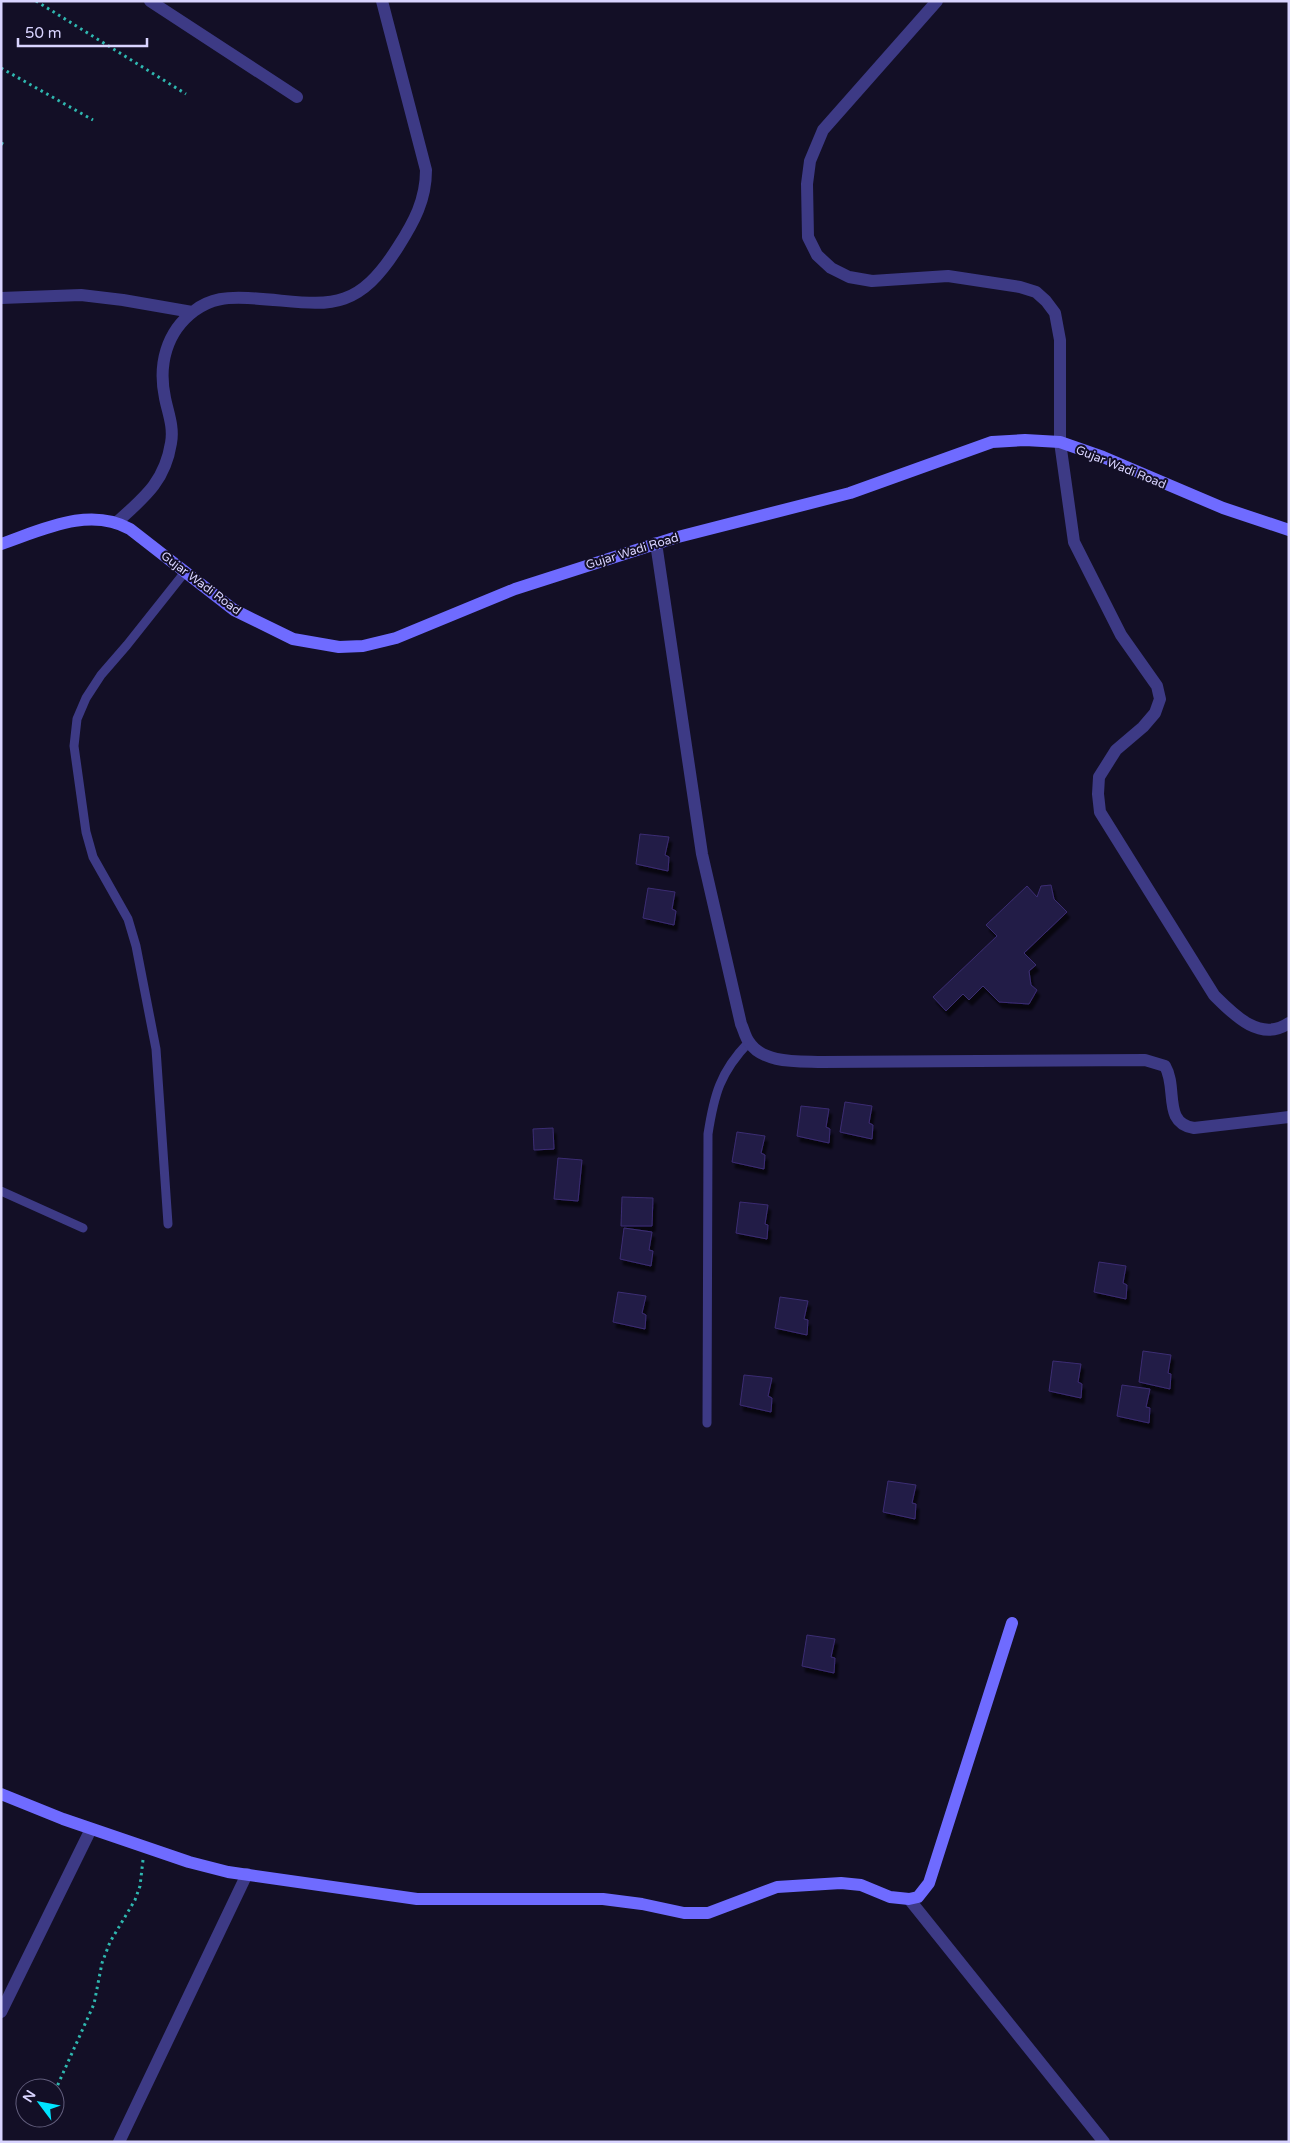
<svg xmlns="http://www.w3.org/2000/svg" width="1290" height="2143" font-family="'Varela Round',sans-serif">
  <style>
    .building { fill: #241b47; stroke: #3b2d73; filter: url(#shadow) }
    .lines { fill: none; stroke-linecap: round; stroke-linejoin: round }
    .path { stroke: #2fb8b0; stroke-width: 3; stroke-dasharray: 2.5 4; stroke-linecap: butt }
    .lane { stroke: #3d3a85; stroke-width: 9 }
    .street { stroke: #3d3a85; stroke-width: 12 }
    .secondary { stroke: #6f6bff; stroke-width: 12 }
    .labels { text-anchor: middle; stroke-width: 4; stroke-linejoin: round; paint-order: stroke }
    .street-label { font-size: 12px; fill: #d9d4ff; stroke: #130f26 }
  </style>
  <defs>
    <filter id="shadow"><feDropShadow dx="3" dy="5.5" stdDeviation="1" flood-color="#0009"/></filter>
  </defs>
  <rect width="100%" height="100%" fill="#130f26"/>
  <!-- building -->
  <path class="building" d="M640,834L669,837L665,855L669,857L668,871L636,864Z
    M1051,885L1054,899L1067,912L1024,953L1036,965L1029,971L1031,985L1037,990L1029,1004L999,1002L983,986L969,1000L963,994L946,1011L933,997L997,936L986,925L1027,886L1037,897L1041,886Z
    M648,888L675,892L672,909L676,911L674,925L643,918Z
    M845,1102L872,1106L869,1123L873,1125L872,1139L840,1132Z
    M801,1106L829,1109L826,1127L830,1129L829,1143L797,1136Z
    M553,1128L554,1149L534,1150L533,1129Z
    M737,1132L765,1136L761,1153L765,1155L764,1169L732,1162Z
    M558,1158L582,1160L578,1201L554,1199Z
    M622,1197L653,1198L652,1226H621Z
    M740,1202L768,1205L765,1224L768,1225L767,1239L736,1233Z
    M624,1228L652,1232L649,1250L653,1251L651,1266L620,1259Z
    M1099,1262L1126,1266L1123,1283L1127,1285L1126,1299L1094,1292Z
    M618,1292L646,1296L642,1313L646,1315L645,1329L613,1322Z
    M780,1297L808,1301L804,1319L808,1320L807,1335L775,1328Z
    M1143,1351L1171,1355L1168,1373L1171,1374L1170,1389L1139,1382Z
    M1053,1361L1081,1364L1078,1382L1082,1384L1081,1398L1049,1391Z
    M744,1375L772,1378L768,1396L772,1398L771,1412L740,1405Z
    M1122,1385L1150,1389L1146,1407L1150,1408L1149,1423L1117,1416Z
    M888,1481L916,1485L912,1503L916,1504L915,1519L883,1512Z
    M807,1635L835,1639L831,1657L835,1658L834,1673L802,1666Z"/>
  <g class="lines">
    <!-- path -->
    <path class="path" d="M36,1L186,94
      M1,68L93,120
      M1,143L5,145
      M55,2091L94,2004L102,1963L110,1942L135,1900L140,1886L143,1860"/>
    <!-- lane -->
    <path class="lane" d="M1,1191L83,1228
      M168,1224L156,1049L136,946L128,919L93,857L86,832L74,746L77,719L86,698L101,675L127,645L185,572
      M707,1423L708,1134C714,1095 720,1072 749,1042"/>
    <!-- street -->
    <path class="street" d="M150,1L297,97
      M937,1L823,130L810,161L807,184L808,237L817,255L831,268L849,277L872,281L948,276L1020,287L1036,292L1046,301L1055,313L1060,340V442L1074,542L1121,635L1157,686L1160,699L1155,713L1143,727L1116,750L1099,777L1098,794L1100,812L1214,995C1233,1014 1260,1043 1289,1023
      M1,298L81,295L123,300L192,312
      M117,522C145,497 165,481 171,443C174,427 168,413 165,398C158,365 166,332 194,311C211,298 228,297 248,298C322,302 352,320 398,247C414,222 426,200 426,170L382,1
      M656,543L702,854L741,1024C744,1030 745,1037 749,1042C763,1064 799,1061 822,1062L1145,1060L1165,1066C1178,1088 1162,1123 1194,1128L1289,1117
      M909,1899L1104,2142
      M1,2012L91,1829
      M119,2142L247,1874"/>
    <!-- secondary -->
    <path class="secondary" d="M1,544C42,530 89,506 130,529L234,610L293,639L339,647L363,646L396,638L515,589L674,538L850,493L992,442L1025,440L1060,442L1103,457L1223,508L1289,530
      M1,1794L63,1819L189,1862L228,1872L417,1899H603L642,1904L684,1913H708L777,1887L841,1883L861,1885L890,1897L909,1899L918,1897L929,1883L1012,1623"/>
  </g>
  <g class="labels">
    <!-- street labels -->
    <g class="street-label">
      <text transform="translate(1121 467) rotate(22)" y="4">Gujar Wadi Road</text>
      <text transform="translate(632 551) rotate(-17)" y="4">Gujar Wadi Road</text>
      <text transform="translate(201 583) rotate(37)" y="4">Gujar Wadi Road</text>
    </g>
  </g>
  <!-- border -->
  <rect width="1290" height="2143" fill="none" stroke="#d9d4ff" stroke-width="5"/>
  <!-- north arrow -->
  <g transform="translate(40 2103) rotate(302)"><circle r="24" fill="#130f26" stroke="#625e7d"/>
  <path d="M0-4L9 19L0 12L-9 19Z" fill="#00e5ff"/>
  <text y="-8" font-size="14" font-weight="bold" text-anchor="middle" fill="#d9d4ff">N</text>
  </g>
  <!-- scale -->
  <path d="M18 38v8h129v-8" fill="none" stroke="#d9d4ff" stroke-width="2.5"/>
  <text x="25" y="38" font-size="15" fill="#d9d4ff" stroke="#130f26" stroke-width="4" paint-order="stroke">50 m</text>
</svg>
